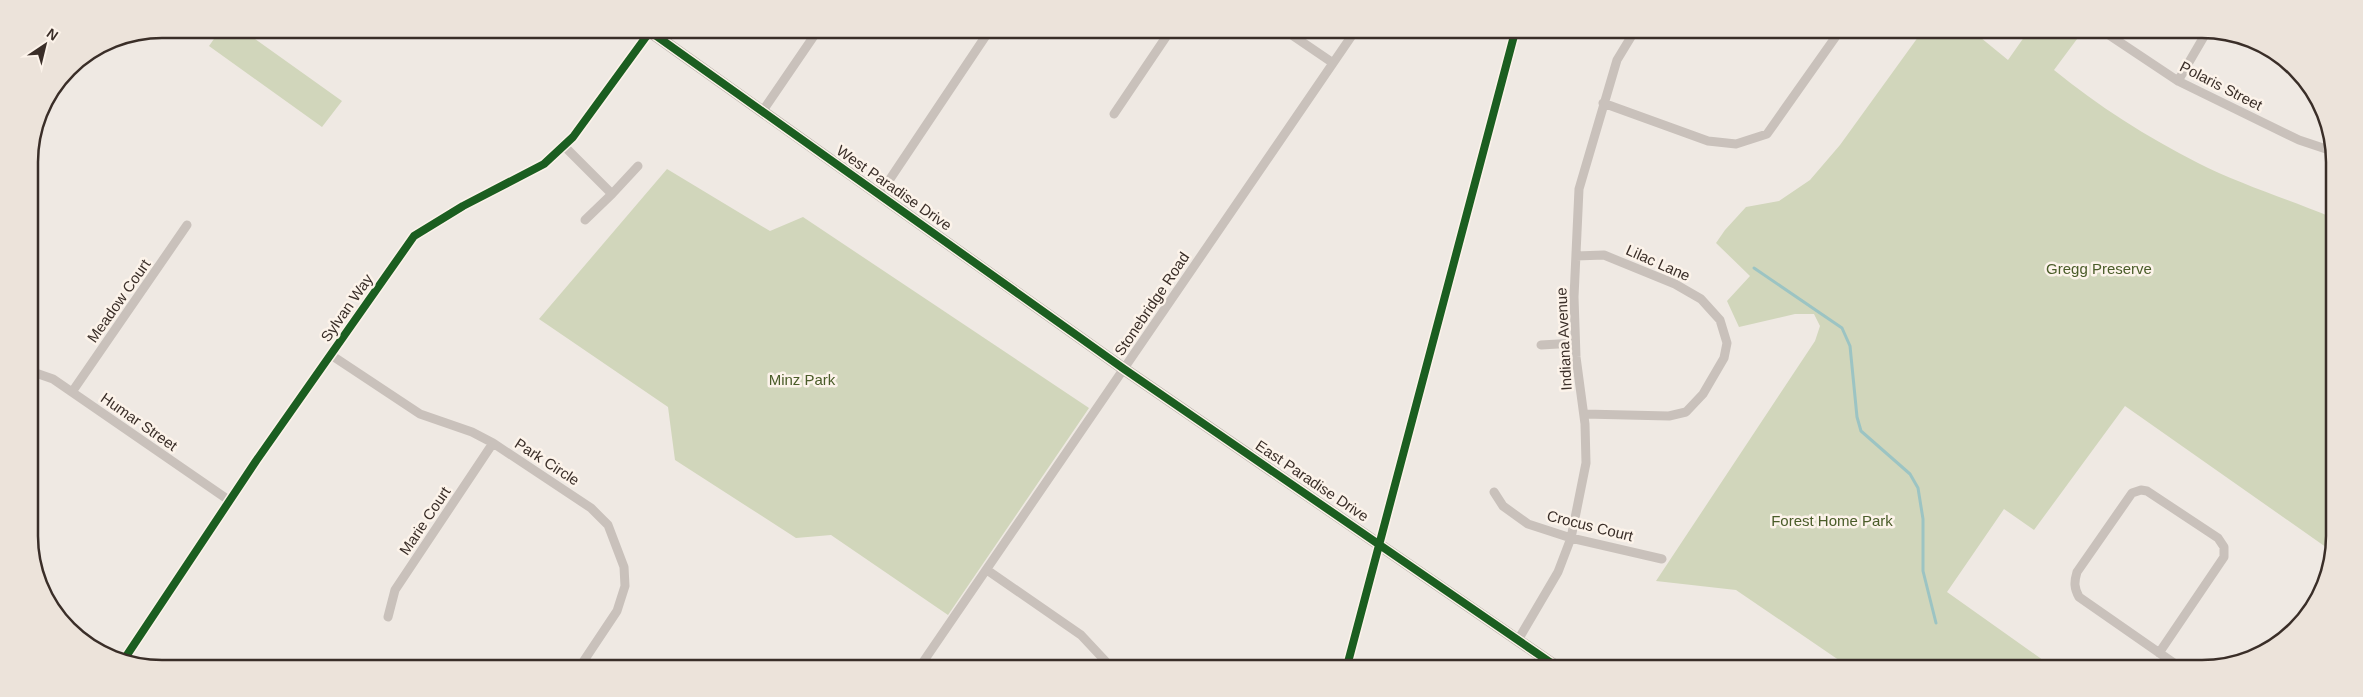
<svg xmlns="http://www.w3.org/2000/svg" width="2363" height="697" font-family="Helvetica,sans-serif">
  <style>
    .green { fill: #d1d6bb }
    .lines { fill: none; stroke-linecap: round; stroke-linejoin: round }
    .stream { stroke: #9cc4c3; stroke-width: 3 }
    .street { stroke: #c9c1bb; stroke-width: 9 }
    .secondary { stroke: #b9b1ab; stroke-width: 12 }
    .cycleway-casing { stroke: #fcf3ea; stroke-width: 11 }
    .cycleway { stroke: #1b5e20; stroke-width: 8 }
    .labels { text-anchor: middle; stroke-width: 5; stroke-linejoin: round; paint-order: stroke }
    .street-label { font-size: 15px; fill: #3a2e28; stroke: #fcf3ea }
    .park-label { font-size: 15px; fill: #4a5c29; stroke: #fcf3ea }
    .rim { fill: none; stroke: #3a2e28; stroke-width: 2.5 }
  </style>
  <rect width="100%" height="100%" fill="#efe9e3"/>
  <!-- green -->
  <path class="green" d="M221,29H241L342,101L322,127L209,46Z
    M1921,33H1975L2008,60L2027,33H2076L2080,35L2054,70C2098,106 2147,137 2198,163C2239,184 2288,199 2331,217L2330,550L2125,406L2034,530L2004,509L1947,592L2054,668L1849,667L1736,590L1656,581L1815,341L1820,326L1814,314H1795L1739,327L1727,301L1750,276L1716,243L1725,230L1746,207L1779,201L1810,180L1840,145Z
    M667,169L770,231L803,217L1089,408L948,615L831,535L796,538L675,460L668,407L539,319Z"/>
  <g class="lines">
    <!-- stream -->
    <path class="stream" d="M1754,268L1842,328L1850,346L1857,417L1861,431L1910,474L1918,488L1923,519V571L1936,623"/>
    <!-- street -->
    <path class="street" d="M1286,31L1333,63
      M2106,33L2178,81L2299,140L2332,151
      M2178,81L2206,33
      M1603,103L1708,141L1736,144L1767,134L1839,32
      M762,112L818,30
      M1114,114L1170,31
      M563,145L612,194L585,220
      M612,194L638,166
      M880,194L989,31
      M1576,256L1604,255L1675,284L1701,299L1720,320L1727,343L1724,358L1703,394L1686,412L1669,416L1584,414
      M1541,345L1575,343
      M331,355L420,414L472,432L493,443L591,508L608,525L624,567L625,586L617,611L581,665
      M30,371L53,379L230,501
      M72,392L187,225
      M1494,492L1503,506L1528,524L1571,538L1662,559
      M987,570L1081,635L1110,666
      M388,617L395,590L493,443
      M1518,640L1558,572L1571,538L1586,463L1585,424L1576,357L1574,297L1579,189L1617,60L1634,32
      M2159,653L2224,557V547L2218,538L2147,491L2141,490L2132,493L2077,572C2074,582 2074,588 2079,597L2181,668
      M123,661L256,461L414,236L463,206L544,164L573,137L651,30
      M921,665L1355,31"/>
    <!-- secondary -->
    <path class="secondary" d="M648,30L1124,369L1557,667"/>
    <!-- cycleway casing -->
    <g class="cycleway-casing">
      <path id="cycleway" d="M648,30L1124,369L1557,667
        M123,661L256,461L414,236L463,206L544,164L573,137L651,30
        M1347,666L1515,32"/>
    </g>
    <!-- cycleway -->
    <use href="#cycleway" class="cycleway"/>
  </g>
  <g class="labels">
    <!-- street labels -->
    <g class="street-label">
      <text transform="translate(2221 86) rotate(27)" y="5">Polaris Street</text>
      <text transform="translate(894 188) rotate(35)" y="5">West Paradise Drive</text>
      <text transform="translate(1658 263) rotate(24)" y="5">Lilac Lane</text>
      <text transform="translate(119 301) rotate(-55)" y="5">Meadow Court</text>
      <text transform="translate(1152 304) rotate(-56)" y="5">Stonebridge Road</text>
      <text transform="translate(347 308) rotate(-55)" y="5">Sylvan Way</text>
      <text transform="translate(1564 339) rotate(-93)" y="5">Indiana Avenue</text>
      <text transform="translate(139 422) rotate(35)" y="5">Humar Street</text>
      <text transform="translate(547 462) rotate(33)" y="5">Park Circle</text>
      <text transform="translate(1312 481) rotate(34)" y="5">East Paradise Drive</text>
      <text transform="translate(425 521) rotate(-56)" y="5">Marie Court</text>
      <text transform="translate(1590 526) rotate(14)" y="5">Crocus Court</text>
    </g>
    <!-- park labels -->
    <g class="park-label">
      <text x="2099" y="274">Gregg Preserve</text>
      <text x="802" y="385">Minz Park</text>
      <text x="1832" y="526">Forest Home Park</text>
    </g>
  </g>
  <!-- crop -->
  <path d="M0 0H2363V697H0ZM162 38H2202A124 124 0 0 1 2326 162V536A124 124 0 0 1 2202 660H162A124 124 0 0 1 38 536V162A124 124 0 0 1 162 38Z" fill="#ece3da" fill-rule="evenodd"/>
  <path class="rim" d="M162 38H2202A124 124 0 0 1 2326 162V536A124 124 0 0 1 2202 660H162A124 124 0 0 1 38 536V162A124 124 0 0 1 162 38Z"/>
  <!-- north arrow -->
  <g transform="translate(45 45) rotate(35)" stroke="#fcf3ea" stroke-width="4" paint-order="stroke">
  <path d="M0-4L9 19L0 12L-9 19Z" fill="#3a2e28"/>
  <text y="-8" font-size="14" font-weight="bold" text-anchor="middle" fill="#3a2e28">N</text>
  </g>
</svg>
